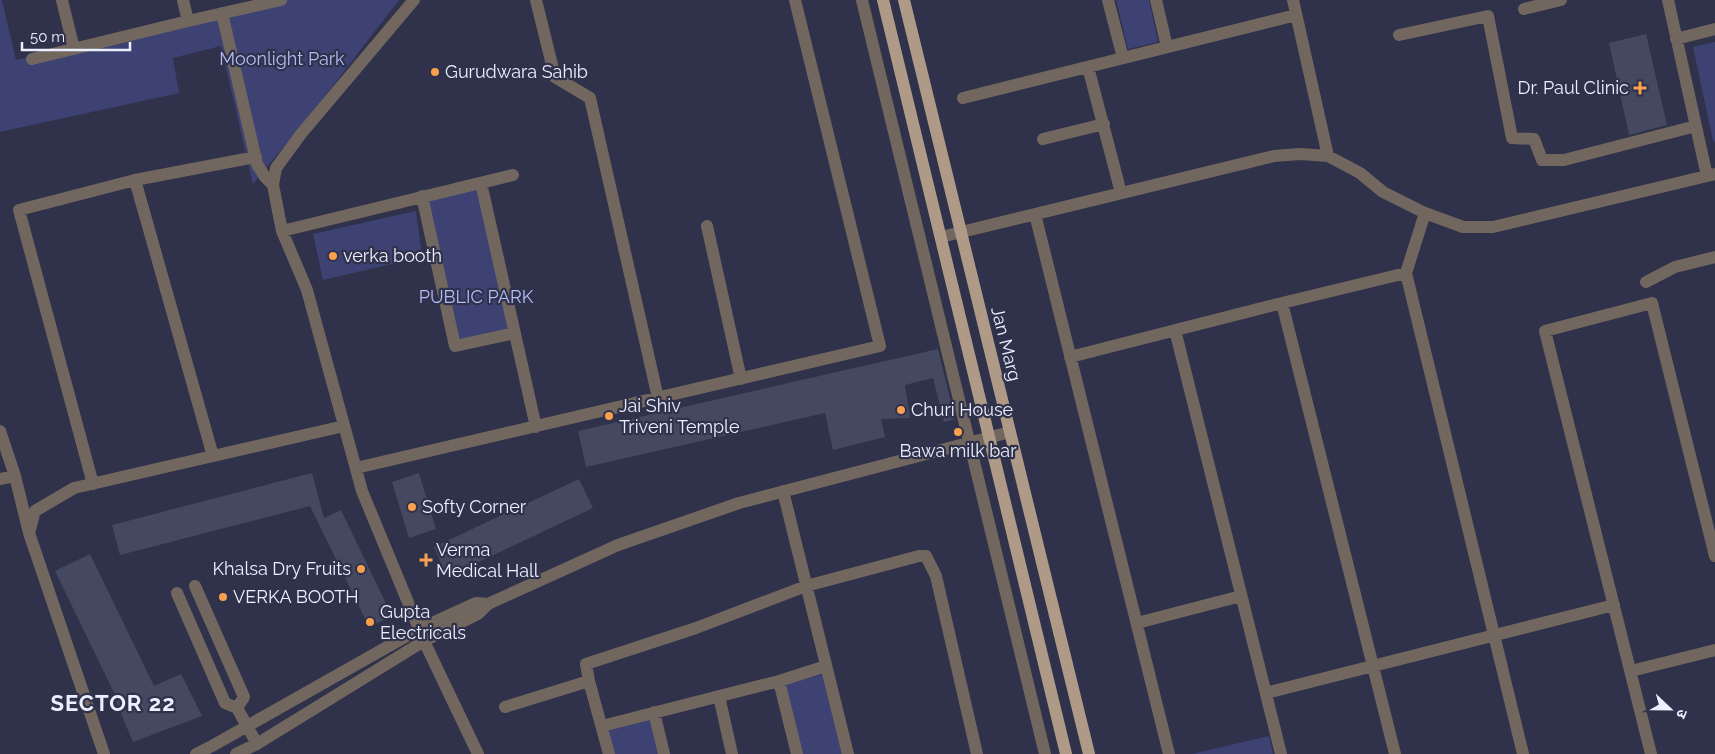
<svg xmlns="http://www.w3.org/2000/svg" width="1715" height="754" font-family="Raleway,'Noto Sans Devanagari',sans-serif">
  <style>
    .green { fill: #3d4272 }
    .building { fill: #444861 }
    .lines { fill: none; stroke-linecap: round; stroke-linejoin: round }
    .minor { stroke: #72675f; stroke-width: 12 }
    .major { stroke: #af9987; stroke-width: 12 }
    .poi-dot { fill: #f99f4d; stroke: #2f324a; stroke-width: 2 }
    .labels { text-anchor: middle; stroke-width: 4.5; stroke-linejoin: round; paint-order: stroke }
    .park-label { font-size: 18px; fill: #b4bcf5; stroke: #2f324a }
    .poi-label { font-size: 18px; fill: #ecefff; stroke: #2f324a; text-anchor: start }
    .street-label { font-size: 18px; fill: #ecefff; stroke: #2f324a }
    .district-label { font-size: 22px; font-weight: bold; letter-spacing: 1px; fill: #ecefff; stroke: #2f324a }
  </style>
  <rect width="100%" height="100%" fill="#2f324a"/>
  <!-- green -->
  <path class="green" d="M0,0H2L16,60L287,0H399L322,100L253,184L221,46L173,58L179,93L0,132Z
    M1116,0H1149L1158,42L1128,49Z
    M1715,42V142L1713,141L1693,47Z
    M481,183L515,333L455,346L422,196Z
    M416,211L422,257L323,280L313,234Z
    M832,672L852,754H801L784,684Z
    M650,718L658,754H614L608,729Z
    M1269,736L1273,754H1192Z"/>
  <!-- building -->
  <path class="building" d="M1646,34L1667,125L1629,135L1609,43Z
    M938,349L955,419L944,422L933,378L905,385L910,418L881,419L885,437L833,450L825,413L586,467L578,431Z
    M312,473L324,518L341,510L392,616L369,627L310,506L120,555L112,525Z
    M419,473L436,529L409,538L392,482Z
    M579,479L593,508L447,577L434,547Z
    M90,554L154,686L181,674L202,716L133,742L116,702L118,701L55,571Z"/>
  <g class="lines">
    <!-- minor -->
    <path class="minor" d="M62,0L74,49
      M183,0L188,21
      M414,0L301,134L276,168L273,185L282,231L307,290L362,491L424,641L478,754
      M536,0L555,77L590,98L658,398
      M862,0L1045,754
      M1108,0L1123,58
      M1156,0L1167,47
      M1293,0L1328,156
      M1668,0L1707,176
      M1524,9L1561,0
      M222,13L257,164L265,177L273,185
      M1399,35L1488,16L1512,138L1534,139L1542,160H1564L1696,126
      M1676,39L1715,29
      M32,59L188,21L281,0
      M1088,67L1121,193
      M963,98L1296,15
      M1043,139L1104,124
      M135,180L213,456
      M481,183L536,427
      M422,196L455,346L515,333
      M1425,213L1406,273L1523,754
      M1035,214L1169,754
      M707,226L741,379
      M282,231L513,175
      M941,237L1274,156L1300,154L1328,156L1360,173L1383,192L1425,213L1463,227H1493L1715,174
      M1646,282L1675,267L1715,257
      M1282,303L1395,754
      M1175,330L1281,754
      M1070,357L1282,303L1406,273
      M0,431L15,476L28,529
      M356,468L880,346L795,0
      M0,479L15,476
      M93,484L19,210L135,180L256,157
      M783,491L848,754
      M195,586L244,697L237,708
      M177,593L225,703L237,708L257,744
      M1137,623L1241,596
      M1631,671L1715,650
      M589,681L609,754
      M779,681L797,754
      M1266,693L1614,605
      M719,696L732,754
      M505,707L589,681L586,664L696,628L806,586L919,556H926L936,576L977,754
      M654,712L664,754
      M602,726L779,681L826,666
      M104,754L29,533L35,511L74,488L344,426
      M196,754L212,746L419,629L476,603L488,604
      M236,754L257,744L424,641L478,614L488,604L618,545L739,503L1010,432
      M1651,754L1545,331L1652,303L1715,556"/>
    <!-- major -->
    <path class="major" d="M883,0L1066,754
      M904,0L1089,754"/>
  </g>
  <!-- markers -->
  <g class="poi-dot">
    <circle cx="435" cy="72" r="5"/>
    <path d="M1637.5 80.5h5v5h5v5h-5v5h-5v-5h-5v-5h5z"/>
    <circle cx="333" cy="256" r="5"/>
    <circle cx="901" cy="410" r="5"/>
    <circle cx="609" cy="416" r="5"/>
    <circle cx="958" cy="432" r="5"/>
    <circle cx="412" cy="507" r="5"/>
    <path d="M423.5 552.5h5v5h5v5h-5v5h-5v-5h-5v-5h5z"/>
    <circle cx="361" cy="569" r="5"/>
    <circle cx="223" cy="597" r="5"/>
    <circle cx="370" cy="622" r="5"/>
  </g>
  <g class="labels">
    <!-- park labels -->
    <g class="park-label">
      <text x="282" y="65">Moonlight Park</text>
      <text x="476" y="303">PUBLIC PARK</text>
    </g>
    <!-- poi labels -->
    <g class="poi-label">
      <text x="445" y="78">Gurudwara Sahib</text>
      <text x="1629" y="94" text-anchor="end">Dr. Paul Clinic</text>
      <text x="343" y="262">verka booth</text>
      <text x="619" y="412">Jai Shiv<tspan x="619" dy="21">Triveni Temple</tspan></text>
      <text x="911" y="416">Churi House</text>
      <text x="958" y="457" text-anchor="middle">Bawa milk bar</text>
      <text x="422" y="513">Softy Corner</text>
      <text x="436" y="556">Verma<tspan x="436" dy="21">Medical Hall</tspan></text>
      <text x="351" y="575" text-anchor="end">Khalsa Dry Fruits</text>
      <text x="233" y="603">VERKA BOOTH</text>
      <text x="380" y="618">Gupta<tspan x="380" dy="21">Electricals</tspan></text>
    </g>
    <!-- street labels -->
    <g class="street-label">
      <text transform="translate(1006 344) rotate(76)" y="6">Jan Marg</text>
    </g>
    <!-- district labels -->
    <g class="district-label">
      <text x="113" y="711">SECTOR 22</text>
    </g>
  </g>
  <!-- north arrow -->
  <g transform="translate(1670 709) rotate(112)" stroke="#2f324a" stroke-width="4" paint-order="stroke">
  <path d="M0-4L9 19L0 12L-9 19Z" fill="#ecefff"/>
  <text y="-8" font-size="14" font-weight="bold" text-anchor="middle" fill="#ecefff">उ</text>
  </g>
  <!-- scale -->
  <path d="M22 42v8h108v-8" fill="none" stroke="#ecefff" stroke-width="2.5"/>
  <text x="30" y="42" font-size="15" fill="#ecefff" stroke="#2f324a" stroke-width="4" paint-order="stroke">50 m</text>
</svg>
